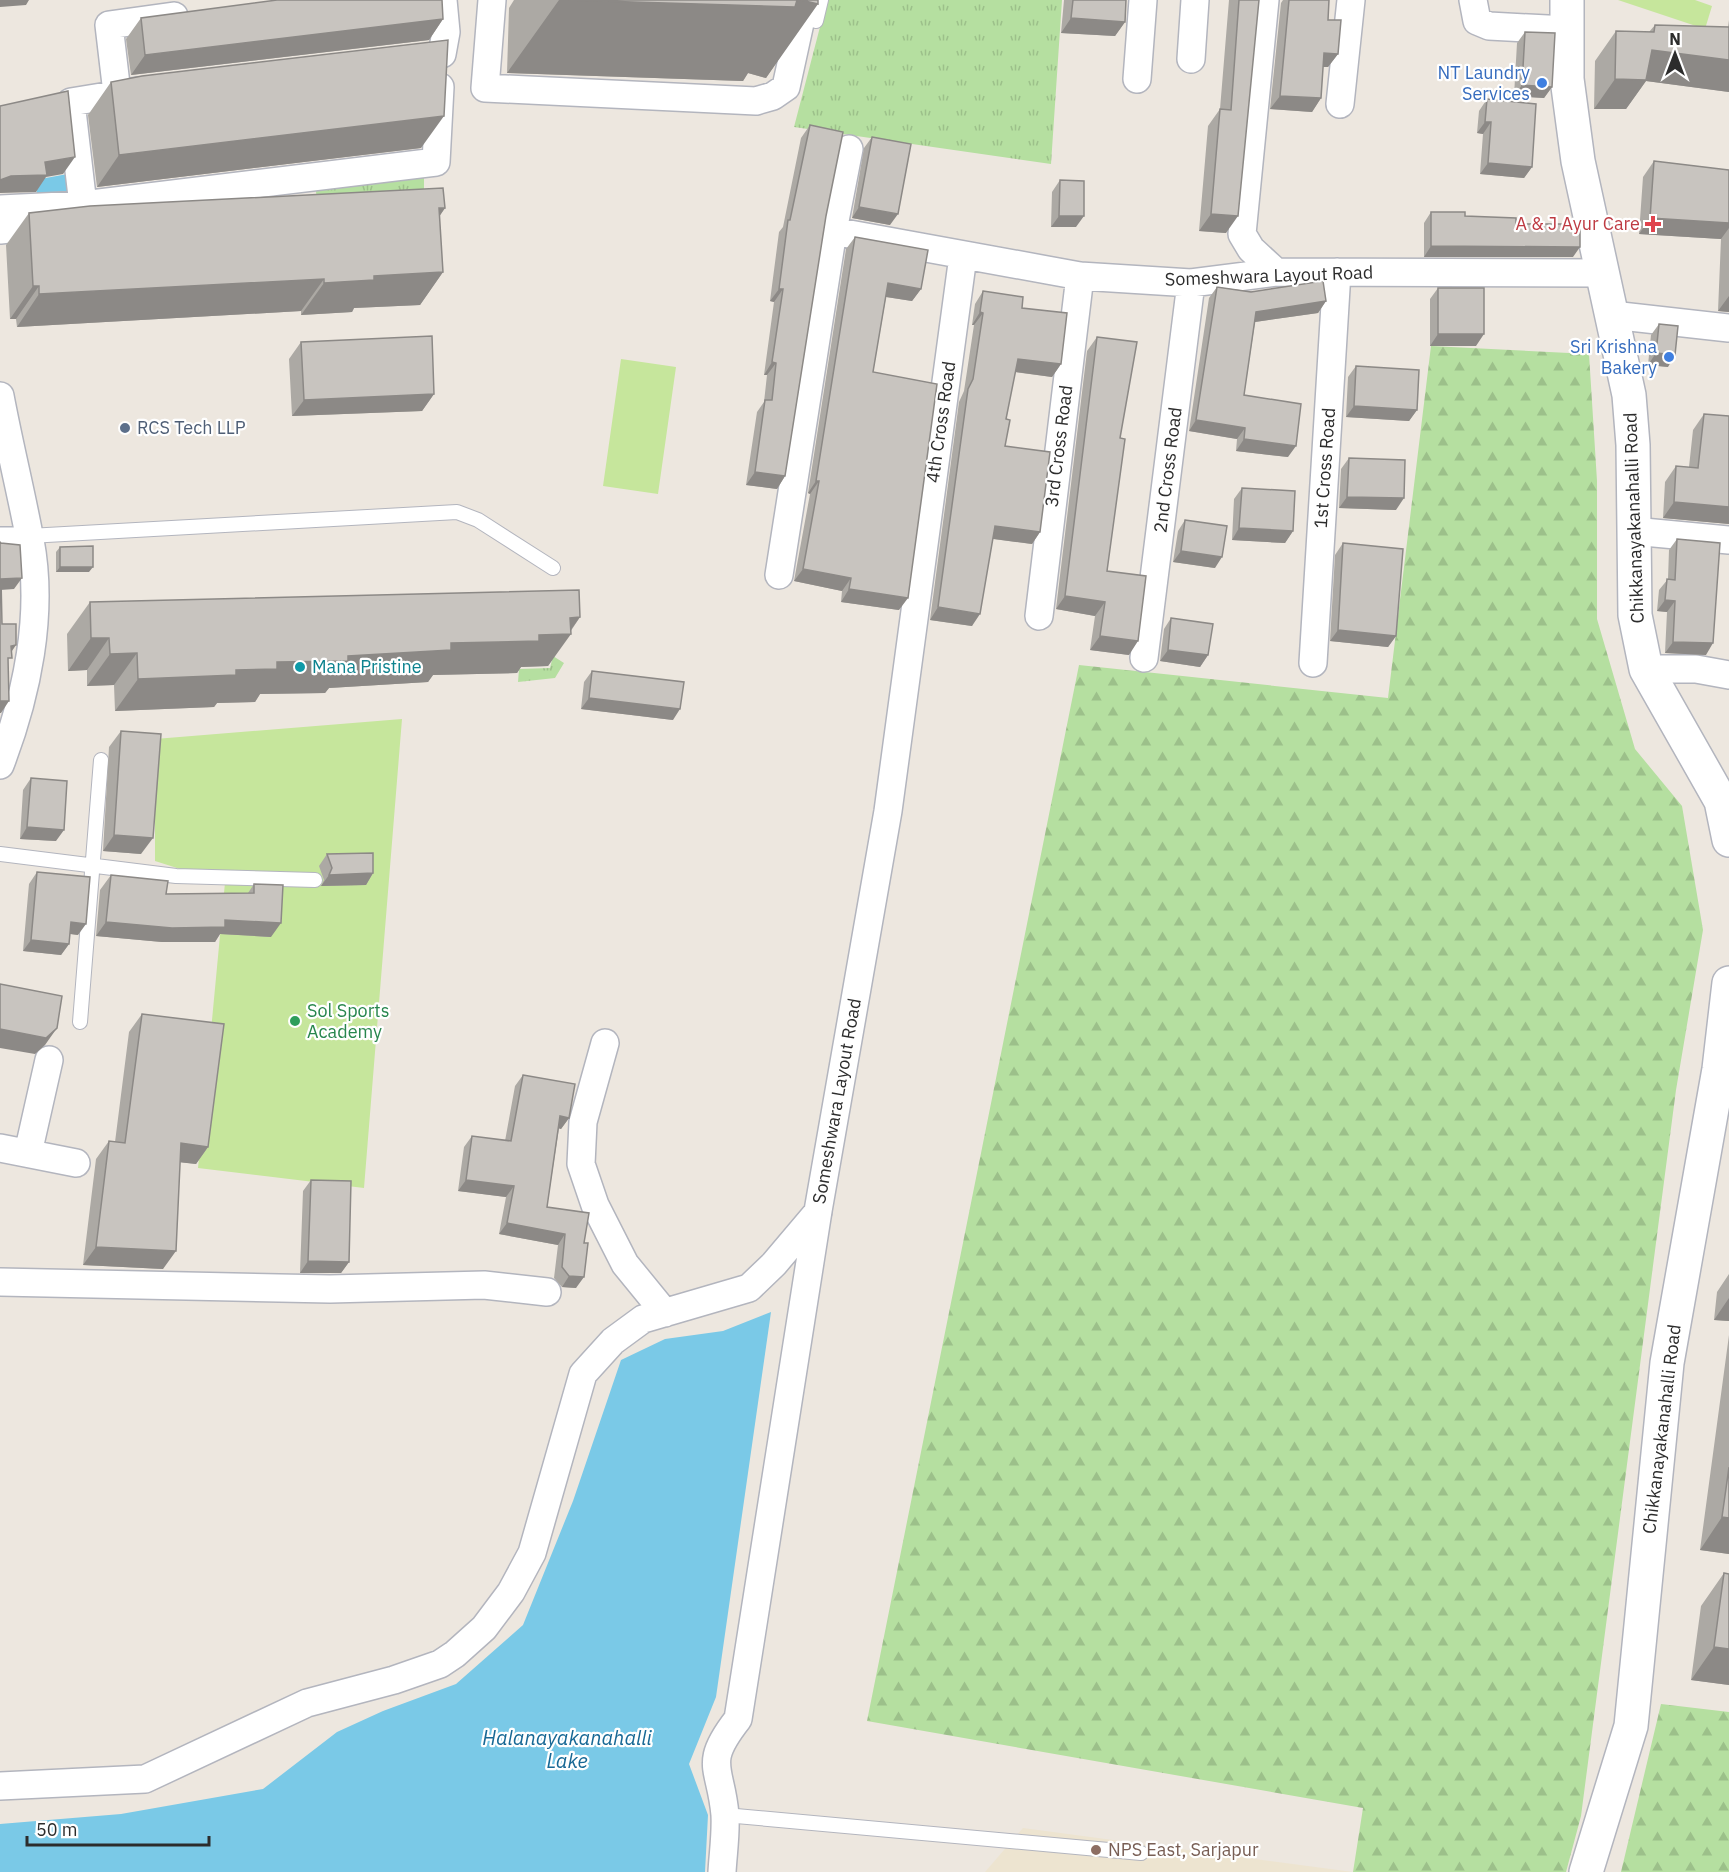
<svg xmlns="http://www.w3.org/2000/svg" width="1729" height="1872" font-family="'IBM Plex Sans',sans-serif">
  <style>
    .education { fill: #ede4d0 }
    .grass { fill: url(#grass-tufts) }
    .forest { fill: url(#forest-firs) }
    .pitch { fill: #c6e69c }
    .water { fill: #7ac9e7 }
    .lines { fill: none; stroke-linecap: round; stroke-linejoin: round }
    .lane-casing { stroke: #b3b5be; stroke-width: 16 }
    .street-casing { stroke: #b3b5be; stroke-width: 30 }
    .secondary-casing { stroke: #b3b5be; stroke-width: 36 }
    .lane { stroke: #fff; stroke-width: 14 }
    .street { stroke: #fff; stroke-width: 27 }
    .secondary { stroke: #fff; stroke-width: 33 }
    .wall { fill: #aca9a4 }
    .shaded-wall { fill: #8c8986 }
    .building { fill: #c8c4bf; stroke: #8c8986; stroke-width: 1.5 }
    .shop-dot { fill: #3f7fe0; stroke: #fff; stroke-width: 2 }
    .health-dot { fill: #e0444e; stroke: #fff; stroke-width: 2 }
    .service-dot { fill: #5c6f8a; stroke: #fff; stroke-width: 2 }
    .culture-dot { fill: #0f9aa8; stroke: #fff; stroke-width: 2 }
    .leisure-dot { fill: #2e9e5b; stroke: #fff; stroke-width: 2 }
    .education-dot { fill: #8d6e63; stroke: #fff; stroke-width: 2 }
    .labels { text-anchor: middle; stroke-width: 4.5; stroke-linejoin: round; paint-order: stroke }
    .shop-label { font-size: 18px; fill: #366cbe; stroke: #fff; text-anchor: end }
    .health-label { font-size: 18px; fill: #be3a42; stroke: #fff; text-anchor: end }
    .street-label { font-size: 18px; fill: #2c2c2c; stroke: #fff }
    .service-label { font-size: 18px; fill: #4e5e75; stroke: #fff; text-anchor: start }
    .culture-label { font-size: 18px; fill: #0d838f; stroke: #fff; text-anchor: start }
    .leisure-label { font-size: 18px; fill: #27864d; stroke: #fff; text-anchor: start }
    .education-label { font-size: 18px; fill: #785e54; stroke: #fff; text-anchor: start }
    .water-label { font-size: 20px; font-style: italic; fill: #176895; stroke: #fff }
  </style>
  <defs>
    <pattern id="grass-tufts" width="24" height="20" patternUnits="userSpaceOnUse" patternTransform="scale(1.5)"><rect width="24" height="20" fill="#b5dfa0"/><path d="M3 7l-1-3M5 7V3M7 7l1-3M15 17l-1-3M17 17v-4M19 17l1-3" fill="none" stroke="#9cc08a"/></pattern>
    <pattern id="forest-firs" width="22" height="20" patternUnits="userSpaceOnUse" patternTransform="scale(1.5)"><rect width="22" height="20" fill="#b5dfa0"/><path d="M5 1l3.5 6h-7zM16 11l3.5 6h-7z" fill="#9cc08a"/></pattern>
  </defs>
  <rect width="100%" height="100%" fill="#ede7df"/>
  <!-- education -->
  <path class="education" d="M1023,1828L1353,1872H985Z"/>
  <!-- grass -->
  <path class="grass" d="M827,0H1062L1051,164L794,127Z
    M424,168V196L317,202L315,181Z
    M553,656L564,663L555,678L518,682L519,669L550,668Z"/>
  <!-- forest -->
  <path class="forest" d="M1431,346L1589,354L1597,481V619L1635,749L1682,806L1703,930L1676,1090L1581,1816L1566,1872H1353L1363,1808L867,1721L1079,665L1388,698Z
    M1661,1704L1729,1712V1872H1621Z"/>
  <!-- pitch -->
  <path class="pitch" d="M1618,0H1695L1712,6L1705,29Z
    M621,359L676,367L658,494L603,486Z
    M402,719L364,1188L198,1168L226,872L196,874L155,861V739Z"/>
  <!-- water -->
  <path class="water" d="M73,173L74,195L37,194L35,180Z
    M771,1312L716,1697L689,1764L708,1815L705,1872H0V1824L121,1814L263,1789L337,1732L383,1711L456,1684L523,1625L573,1501L621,1360L665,1339L723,1331Z"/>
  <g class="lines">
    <!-- lane casing -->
    <g class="lane-casing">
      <path id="lane" d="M816,21L821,0
        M29,536L457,512L478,520L553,568
        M0,854L176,876L315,880
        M80,1022L101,760
        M725,1815L1141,1853"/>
    </g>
    <!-- street casing -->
    <g class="street-casing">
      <path id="street" d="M492,0L485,88L756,101L773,96L786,87L805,0
        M1265,0L1242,234L1251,249L1276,272
        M1473,0L1477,21L1489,26L1567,30
        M442,54L446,32L443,0
        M1191,59L1195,0
        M1137,79L1143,0
        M117,93L109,25L174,16
        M1340,104L1351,0
        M83,205L71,102L138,91
        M0,209L83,205L436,162L440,87
        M0,230L54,224
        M833,231L1080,276L1191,283L1276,272L1601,273
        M1612,315L1729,328
        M0,396C9,444 21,492 30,540C44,614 27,695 0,765
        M1633,531L1729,540
        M0,541L30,540
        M779,575L833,231L849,149
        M1039,616L1080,276
        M1144,658L1191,283
        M1313,663L1337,272
        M1646,669H1696L1729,675
        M605,1043L583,1122L581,1164L595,1205L625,1264L665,1313
        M0,1148L76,1163
        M28,1153L49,1060
        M0,1282L330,1289L484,1285L547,1292
        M0,1786L145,1779L307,1703L394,1680L440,1664L455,1654L484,1628L511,1592L532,1553L583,1374L613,1341L643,1319L749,1288L774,1264L818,1212
        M722,1872C723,1854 726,1834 725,1815C721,1766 702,1765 738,1719L818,1211L888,811L963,256"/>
    </g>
    <!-- secondary casing -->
    <g class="secondary-casing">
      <path id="secondary" d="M1567,0V79L1578,161L1629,395L1633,445L1635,615L1646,669L1721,801L1729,840
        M1586,1872L1631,1726L1667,1363L1719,1069L1729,983"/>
    </g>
    <!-- lane -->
    <use href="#lane" class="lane"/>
    <!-- street -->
    <use href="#street" class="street"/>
    <!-- secondary -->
    <use href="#secondary" class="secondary"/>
  </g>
  <!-- wall -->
  <path class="wall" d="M514,0H818L766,78L748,73L743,81L507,73L509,8Z
    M1064,0H1126L1125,22L1115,36L1061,33Z
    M1229,0H1259L1226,233L1199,231L1208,126L1220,109Z
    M1283,0H1329L1328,20L1338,54L1328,67H1323L1321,98L1312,112L1270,109L1281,3Z
    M141,18L443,19L429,40L131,75L126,39Z
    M1729,20V92L1646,81L1626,109H1594L1595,61L1616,31L1649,32L1655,25L1728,27Z
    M1525,32L1552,87L1544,98L1514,96L1517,43Z
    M111,82L421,148L97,187L88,115Z
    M1487,99L1532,167L1524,178L1480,174L1483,134L1477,133L1479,111Z
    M810,125L826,216L785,476L777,489L746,485L757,412L764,402L767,375H764L774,302L770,301L779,232L783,227L801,138Z
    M872,137L890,225L852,218L864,148Z
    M1654,161L1729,170V312L1718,311L1721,239L1639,234L1643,177Z
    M1060,180L1076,227H1051L1052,192Z
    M445,208L439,217L443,272L420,305L354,308L352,312L301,315V311L17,327L16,319H10L6,245L29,213Z
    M1431,212L1465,216L1516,224L1573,257H1424V223Z
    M855,237L921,289L912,301L886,297L873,372L899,610L841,602L842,591L794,581L810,494L808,493L846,249Z
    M1217,287L1326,301L1318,313L1255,322L1244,395L1288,457L1236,451L1237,439L1189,431L1209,298Z
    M1438,288L1476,346H1430V299Z
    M983,291L1022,308L1061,364L1052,377L1015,372L1006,419L1005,446L1040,532L1032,544L993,539L972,626L930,620L959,402L964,391L974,325H972L975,304Z
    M1659,324L1668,367L1648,365L1651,335Z
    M1097,337L1120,438L1107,571L1129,655L1090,650L1095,616L1056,609L1087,351Z
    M301,342L434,394L422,411L292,416L289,359Z
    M1356,366L1417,410L1409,421L1346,417L1348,377Z
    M1704,414L1729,416V524L1663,518L1665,482L1676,466L1689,467L1693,430Z
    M1349,458L1396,510L1339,508L1341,469Z
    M1242,488L1293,531L1285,543L1232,540L1234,499Z
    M1185,520L1215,568L1173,562L1178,531Z
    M1677,539L1706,655L1665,653L1667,612L1657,611L1659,590L1668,579L1669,550Z
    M1343,543L1396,636L1388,647L1330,641L1335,555Z
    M60,547L89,572H56V552Z
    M90,602L580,617L548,666L521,667L517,673L433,675L428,682L329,688L325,693L260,694L255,702L217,703L214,707L115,711L114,685L87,686V670L68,671L67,634Z
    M1171,618L1208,655L1200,667L1160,661L1164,629Z
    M592,671L673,720L581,709L584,682Z
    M121,731L141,854L103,851L109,747Z
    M31,778L56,841L20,839L23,790Z
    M327,854L373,873L366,885L321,886L324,880L319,866Z
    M37,872L78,935L70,934L69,944L61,955L23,951L29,884Z
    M111,875L166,894L248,893L254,884L271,937L220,934L215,942H162L96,936L100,890Z
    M142,1014L208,1147L196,1164L180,1162L163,1269L83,1265L96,1159L109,1141L115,1142L129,1032Z
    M523,1075L569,1118L561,1129L559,1128L547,1207L589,1213L576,1288L562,1287L554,1278L558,1245L499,1234L506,1197L458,1191L464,1147L472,1136L505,1141L515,1086Z
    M311,1180L349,1262L341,1273H300L303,1191Z
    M1729,1274V1321L1714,1320L1717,1292Z
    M1729,1335V1554L1700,1550Z
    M1724,1573L1729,1685L1691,1680L1701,1606Z"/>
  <!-- shaded-wall -->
  <path class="shaded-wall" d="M0,0H29L26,5L0,7Z
    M559,0H801L818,4L766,78L748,73L743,81L507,73Z
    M1071,18L1125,22L1115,36L1061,33Z
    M443,19L429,40L131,75L145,55Z
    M1652,50L1729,60V92L1646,81L1626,109H1594L1615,79Z
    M1324,53L1338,54L1328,67H1315Z
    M1522,85L1552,87L1544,98L1514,96Z
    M1280,96L1321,98L1312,112L1270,109Z
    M444,116L421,148L97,187L119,155Z
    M1485,122H1491L1483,134L1477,133Z
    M75,157L63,174L46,177L36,192L0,193V180L45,162Z
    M1488,163L1532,167L1524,178L1480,174Z
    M859,207L898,214L890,225L852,218Z
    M439,208H445L422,241Z
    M1211,214L1238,216L1226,233L1199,231Z
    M1059,216H1084L1076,227H1051Z
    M1650,218L1729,223V228L1721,239L1639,234Z
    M1431,246L1580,247L1573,257H1424Z
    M443,272L420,305L354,308L352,312L301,315L324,283L374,276Z
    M324,279L301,311L17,327L39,294Z
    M888,283L921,289L912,301L880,296Z
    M33,286H39L16,319H10Z
    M779,289H783L774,302L770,301Z
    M1729,296V312L1718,311Z
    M1326,301L1318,313L1248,323L1256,312Z
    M980,312L983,313L974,325H972Z
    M1438,334H1484L1476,346H1430Z
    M1656,353L1675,355L1668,367L1648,365Z
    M1018,359L1061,364L1052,377L1009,371Z
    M772,362L776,363L767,375H764Z
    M434,394L422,411L292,416L304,400Z
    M1354,406L1417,410L1409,421L1346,417Z
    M1196,420L1245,428L1237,439L1189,431Z
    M1244,439L1296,446L1288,457L1236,451Z
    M755,472L785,476L777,489L746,485Z
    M816,481H819L810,494L808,493Z
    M1347,497L1404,498L1396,510L1339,508Z
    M1674,502L1729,507V524L1663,518Z
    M995,526L1040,532L1032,544L987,538Z
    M1239,528L1293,531L1285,543L1232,540Z
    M1181,551L1222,557L1215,568L1173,562Z
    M60,567H93L89,572H56Z
    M803,569L851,578L842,591L794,581Z
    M22,578L14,589L0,590L1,579Z
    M849,589L908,598L899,610L841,602Z
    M1065,596L1105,602L1095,616L1056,609Z
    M1665,600L1675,601L1667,612L1657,611Z
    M938,607L980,614L972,626L930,620Z
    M580,617L568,634H571L548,666L521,667L517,673L433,675L428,682L329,688L325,693L260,694L255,702L217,703L214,707L115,711L138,679L236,670L277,662L348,656L451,643L539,635L570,618Z
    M1338,630L1396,636L1388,647L1330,641Z
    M1100,636L1138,641L1129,655L1090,650Z
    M91,638H109L87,670L68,671Z
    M1673,642L1713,643L1706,655L1665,653Z
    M16,645L8,657L11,646Z
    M1168,650L1208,655L1200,667L1160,661Z
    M137,653L114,685L87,686L110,654Z
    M589,698L680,709L673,720L581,709Z
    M0,701H9L1,713H0Z
    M27,827L64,830L56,841L20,839Z
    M114,835L153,838L141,854L103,851Z
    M373,873L366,885L321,886L329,875Z
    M225,920L281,923L271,937L220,934L215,942H162L96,936L106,922Z
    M71,922L86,924L78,935L64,933Z
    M31,940L69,944L61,955L23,951Z
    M57,1028L45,1045L35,1054L0,1048V1029Z
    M560,1116L569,1118L561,1129L553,1127Z
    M181,1143L208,1147L196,1164L168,1161Z
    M466,1180L514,1186L506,1197L458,1191Z
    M507,1223L565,1234L558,1245L499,1234Z
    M96,1247L176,1251L163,1269L83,1265Z
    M308,1261L349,1262L341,1273H300Z
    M569,1276L584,1277L576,1288L562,1287Z
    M1729,1298V1321L1714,1320Z
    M1722,1517L1729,1518V1554L1700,1550Z
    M1714,1647L1729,1649V1685L1691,1680Z"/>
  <!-- building -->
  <path class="building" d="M277,0H442L443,19L145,55L141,18Z
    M568,0H797L795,7Z
    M801,0H818V4Z
    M1073,0H1126L1125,22L1071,18Z
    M1239,0H1259L1238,216L1211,214L1220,109L1231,110Z
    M1289,0H1329L1328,20H1341L1338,54L1324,53L1321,98L1280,96Z
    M1655,25L1729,27V60L1652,50L1646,80L1615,79L1616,31L1654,32Z
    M1525,32L1555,33L1552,87L1522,85Z
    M448,40L444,116L119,155L111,82L142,76Z
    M68,91L75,157L45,162L47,175L11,176L0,180V106Z
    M1487,99L1536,104L1532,167L1488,163L1491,122H1485Z
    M810,125L843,132L826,216L785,476L755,472L765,400H772L776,363L772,362L783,289H779L788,220H790Z
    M872,137L911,144L898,214L859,207Z
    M1654,161L1729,170V223L1650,218Z
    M1060,180L1084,181V216H1059Z
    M443,188L445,208H439L443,272L374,276V280L324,283V279L39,294V286H33L29,213L90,206Z
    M1431,212H1465V216L1516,218V224H1580V247L1431,246Z
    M855,237L928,250L921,289L888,283L873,372L937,384L908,598L849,589L851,578L803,569L819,481H816Z
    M1323,281L1326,301L1256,312L1244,395L1301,404L1296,446L1244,439L1245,428L1196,420L1217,287L1251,292Z
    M1438,288H1484V334H1438Z
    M983,291L1023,297L1022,308L1067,313L1061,364L1018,359L1006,419L1010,420L1005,446L1050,452L1040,532L995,526L980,614L938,607L968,389L973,379L983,313L980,312Z
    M1659,324L1678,326L1675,355L1656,353Z
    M432,336L434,394L304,400L301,342Z
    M1097,337L1137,342L1120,438L1125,439L1107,571L1146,576L1138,641L1100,636L1105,602L1065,596Z
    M1356,366L1419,370L1417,410L1354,406Z
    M1704,414L1729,416V507L1674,502L1676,466L1698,468Z
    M1349,458L1405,460L1404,498L1347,497Z
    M1242,488L1295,491L1293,531L1239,528Z
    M1185,520L1227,526L1222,557L1181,551Z
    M1677,539L1720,543L1713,643L1673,642L1675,601L1665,600L1667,579L1675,580Z
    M0,542L1,543L20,545L22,578L1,579L2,624H16V645L11,646L12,658H8L9,701H0Z
    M1343,543L1403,549L1396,636L1338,630Z
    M93,546V567H60V547Z
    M579,590L580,617L570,618L571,634L539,635V641L451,643V650L348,656V661L277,662V669L236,670V675L138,679L137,653L110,654L109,638H91L90,602Z
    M1171,618L1213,624L1208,655L1168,650Z
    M592,671L684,682L680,709L589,698Z
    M121,731L161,734L153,838L114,835Z
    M31,778L67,781L64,830L27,827Z
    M373,853V873L329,875L332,868L327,854Z
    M37,872L90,877L86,924L71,922L69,944L31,940Z
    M111,875L168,881L166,894L254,893V884L283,885L281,923L225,920V927L172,928L106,922Z
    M0,984L62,996L57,1028L46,1038L0,1029Z
    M142,1014L224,1024L208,1147L181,1143L176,1251L96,1247L109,1141L125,1143Z
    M523,1075L575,1084L569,1118L560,1116L547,1207L589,1213L584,1243H588L584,1277L569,1276L562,1267L565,1234L507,1223L514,1186L466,1180L472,1136L511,1141Z
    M311,1180L351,1181L349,1262L308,1261Z
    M1729,1467V1518L1722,1517Z
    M1724,1573L1729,1574V1649L1714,1647Z"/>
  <!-- markers -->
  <g class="shop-dot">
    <circle cx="1542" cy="83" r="6"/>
    <circle cx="1669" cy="357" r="6"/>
  </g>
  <path class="health-dot" d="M1650 215h6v6h6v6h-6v6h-6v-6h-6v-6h6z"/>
  <circle class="service-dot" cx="125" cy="428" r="6"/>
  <circle class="culture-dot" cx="300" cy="667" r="6"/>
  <circle class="leisure-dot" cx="295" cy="1021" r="6"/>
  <circle class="education-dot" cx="1096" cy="1850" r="6"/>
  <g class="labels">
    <!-- shop labels -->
    <g class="shop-label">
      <text x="1530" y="79">NT Laundry<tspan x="1530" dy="21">Services</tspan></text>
      <text x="1657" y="353">Sri Krishna<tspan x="1657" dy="21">Bakery</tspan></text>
    </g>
    <!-- health labels -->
    <g class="health-label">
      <text x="1640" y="230">A &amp; J Ayur Care</text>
    </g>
    <!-- street labels -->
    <g class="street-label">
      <text transform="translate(1269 276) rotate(-2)" y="6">Someshwara Layout Road</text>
      <text transform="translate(941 422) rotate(-82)" y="6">4th Cross Road</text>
      <text transform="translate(1059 446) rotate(-83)" y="6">3rd Cross Road</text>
      <text transform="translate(1325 468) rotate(-86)" y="6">1st Cross Road</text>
      <text transform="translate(1168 470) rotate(-83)" y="6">2nd Cross Road</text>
      <text transform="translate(1634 518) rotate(-92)" y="6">Chikkanayakanahalli Road</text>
      <text transform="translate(837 1101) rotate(-80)" y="6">Someshwara Layout Road</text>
      <text transform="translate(1662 1429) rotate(-83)" y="6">Chikkanayakanahalli Road</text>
    </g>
    <!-- service labels -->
    <g class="service-label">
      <text x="137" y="434">RCS Tech LLP</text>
    </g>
    <!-- culture labels -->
    <g class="culture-label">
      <text x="312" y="673">Mana Pristine</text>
    </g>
    <!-- leisure labels -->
    <g class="leisure-label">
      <text x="307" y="1017">Sol Sports<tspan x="307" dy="21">Academy</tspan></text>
    </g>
    <!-- education labels -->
    <g class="education-label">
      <text x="1108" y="1856">NPS East, Sarjapur</text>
    </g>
    <!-- water labels -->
    <g class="water-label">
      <text x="567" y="1745">Halanayakanahalli<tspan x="567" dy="23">Lake</tspan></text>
    </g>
  </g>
  <!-- north arrow -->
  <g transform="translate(1675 54)" stroke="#ffffff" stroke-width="4.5" paint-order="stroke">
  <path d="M0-4.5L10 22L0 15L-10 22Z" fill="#2c2c2c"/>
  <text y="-9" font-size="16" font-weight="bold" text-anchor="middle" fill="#2c2c2c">N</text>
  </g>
  <!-- scale -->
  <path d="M27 1836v9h182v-9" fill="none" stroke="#2c2c2c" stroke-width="3"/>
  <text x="36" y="1836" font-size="18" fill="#2c2c2c" stroke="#ffffff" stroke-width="4.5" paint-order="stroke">50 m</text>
</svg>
